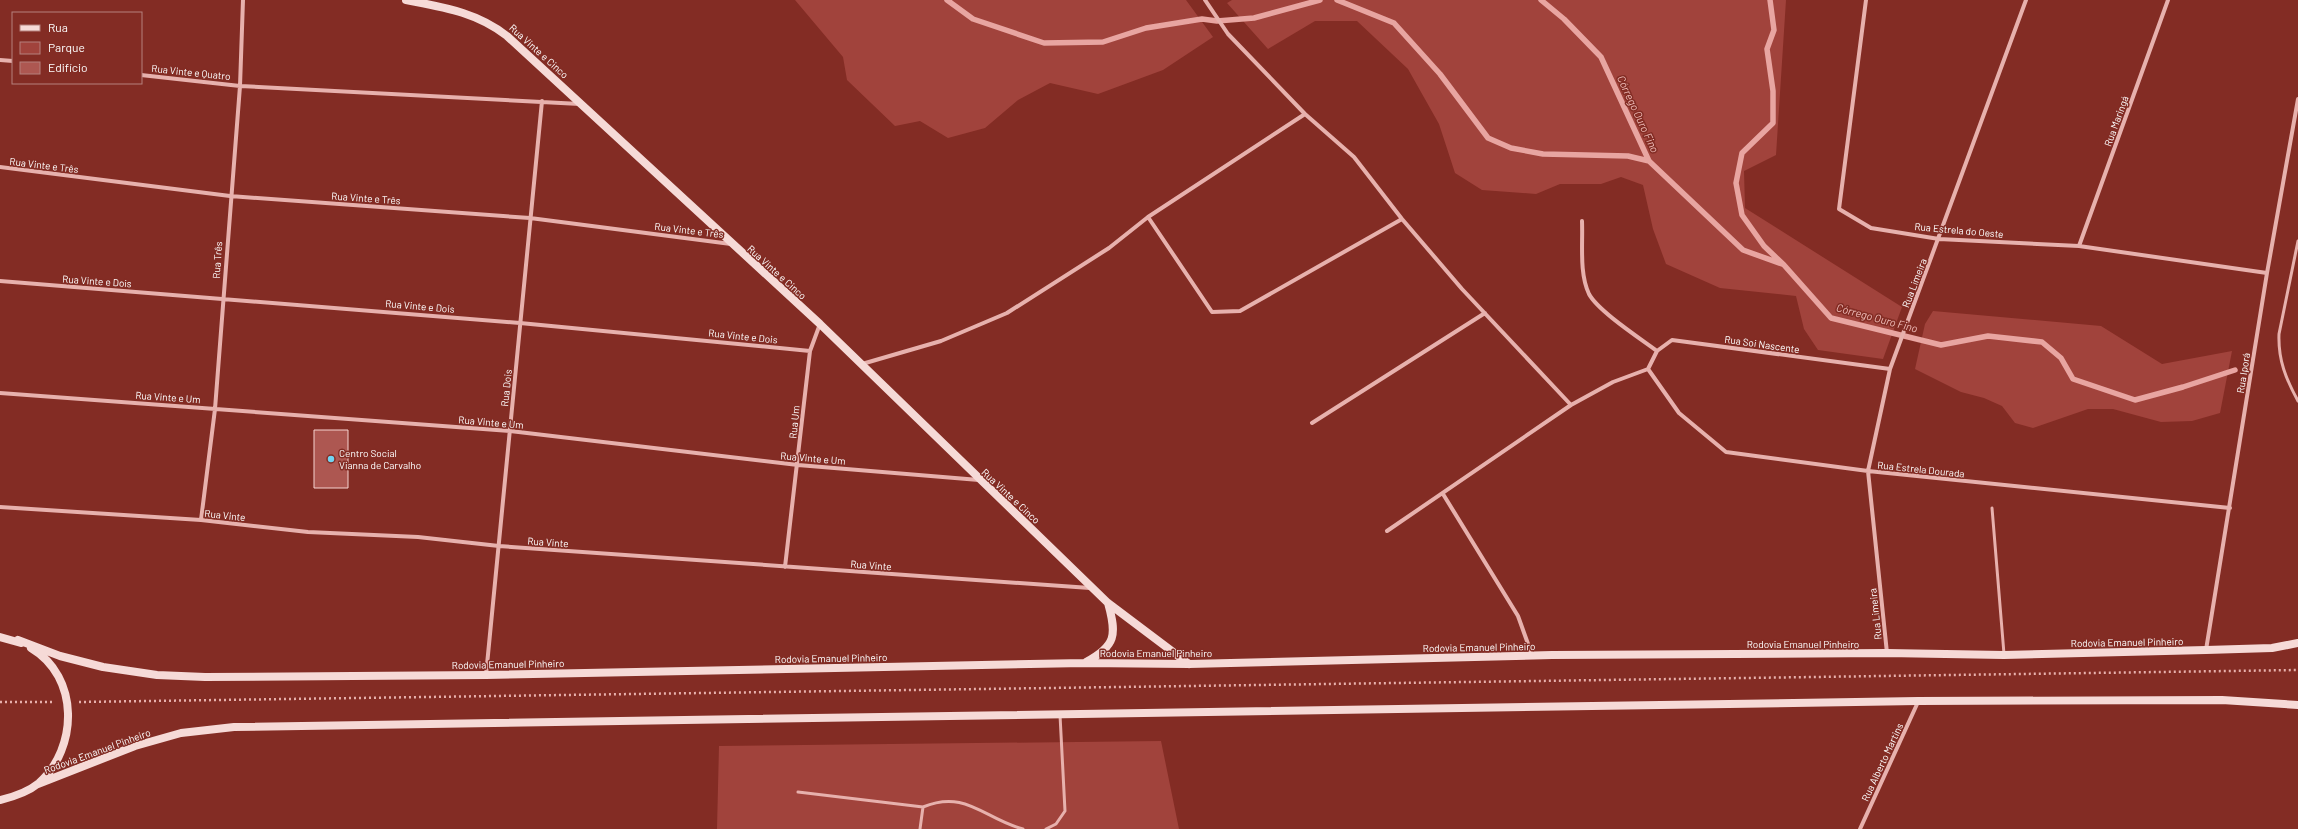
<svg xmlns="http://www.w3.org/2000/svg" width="2298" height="829" font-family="Barlow,sans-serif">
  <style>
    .green { fill: #a1433c }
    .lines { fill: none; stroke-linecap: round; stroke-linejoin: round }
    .stream { stroke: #e8a5a1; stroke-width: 5.5 }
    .building { fill: #ad5751; stroke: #f6d3d0 }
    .path { stroke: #e7b1ad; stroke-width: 2.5; stroke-dasharray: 2 3; stroke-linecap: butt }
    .lane { stroke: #e7b1ad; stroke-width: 3 }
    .street { stroke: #e7b1ad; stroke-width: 4 }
    .secondary { stroke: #f6dad7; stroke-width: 8 }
    .poi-dot { fill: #71d4f1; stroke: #832c24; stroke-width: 1.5 }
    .labels { text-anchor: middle; stroke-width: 3; stroke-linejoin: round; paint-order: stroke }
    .street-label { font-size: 10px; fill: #fff; stroke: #832c24 }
    .poi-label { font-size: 10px; fill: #fff; stroke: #832c24; text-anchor: start }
    .water-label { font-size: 11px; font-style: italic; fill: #efbcb8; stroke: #832c24 }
  </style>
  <rect width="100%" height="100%" fill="#832c24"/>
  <!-- green -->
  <path class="green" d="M795,0H1186L1213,37L1163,70L1098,94L1050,83L1018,100L985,128L948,138L920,121L895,126L847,80L843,57Z
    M1232,0H1786L1776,155L1744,171L1745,208L1902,307L1883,359L1818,350L1804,329L1796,296L1720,288L1666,264L1653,229L1643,185L1621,177L1601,184H1560L1536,194L1482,190L1455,173L1439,124L1408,69L1357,21H1315L1268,49L1227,3Z
    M1933,311L2101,326L2162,364L2232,351L2220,413L2192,421L2161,422L2113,409H2088L2033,428L2015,423L2002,406L1984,398L1961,392L1915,369L1925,324Z
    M1161,741L1179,829H717L719,746Z"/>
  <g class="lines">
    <!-- stream -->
    <path class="stream" d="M947,0L973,19L1044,43L1103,42L1146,28L1202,19L1217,21L1254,18L1320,0
      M1337,0L1394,23L1440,74L1488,138L1511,148L1543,154L1628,156L1649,161
      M1541,0L1564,19L1601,57L1649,161L1743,250L1782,264
      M1770,0L1774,30L1767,49L1773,91V123L1742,153L1736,183L1742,215L1764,246L1784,265L1831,318L1941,345L1988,336L2042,342L2061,358L2073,379L2135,400L2183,387L2235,370"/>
  </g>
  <!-- building -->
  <path class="building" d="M314,430H348V488H314Z"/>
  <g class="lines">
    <!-- path -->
    <path class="path" d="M0,702H54
      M79,702L2298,670"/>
    <!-- lane -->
    <path class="lane" d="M2298,241L2279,334C2278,360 2286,379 2298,401
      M1992,508L2004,654
      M798,792L923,807
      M920,829L923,807C966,789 984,819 1023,829
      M1046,829L1056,824L1065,811L1060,715"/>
    <!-- street -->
    <path class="street" d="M1205,0L1228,34L1305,114L1354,157L1402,219L1462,289L1571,405
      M1866,0L1839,209L1871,228L1939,239L2079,246L2267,273
      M0,60L13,61
      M141,75L240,86L580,104
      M0,167L230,196L530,218L731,244
      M1148,217L1212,312L1240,311L1402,219
      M1582,221C1583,244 1579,273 1589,294C1598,311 1641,339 1657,351
      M2079,246L2168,0
      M0,281L520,323L810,351L820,324
      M862,364L941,341L1007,313L1109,248L1148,217L1305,114
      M1648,369L1679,413L1726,452L1868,471L2230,508
      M1648,369L1657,351L1672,340L1890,369
      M0,393L510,431L798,465L979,480
      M1312,423L1485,313
      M1443,494L1518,616L1532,655
      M0,507L201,520L308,532L418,537L499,546L1090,588
      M201,520L215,409L240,86L243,0
      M1387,531L1571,405L1613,382L1648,369
      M785,567L810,351
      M2206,650L2267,273L2298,99
      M1887,653L1868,471L1890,369L2026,0
      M486,675L542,101
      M1860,829L1918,702"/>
    <!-- secondary -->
    <path class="secondary" d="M406,0C442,7 477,12 507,36L820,324L1108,603L1189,664
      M0,637L21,643
      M18,640L60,656L103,667L157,675L205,677L486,675L1084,663L1189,664L1552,655L1887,653L2004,655L2206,650L2272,648L2298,643
      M1086,662C1116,646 1117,635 1108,603
      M38,784L135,746L181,733L234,727L1918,701L2222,700L2298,705
      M0,800C13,797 28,792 39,783C78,748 80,677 31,648"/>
  </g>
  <!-- markers -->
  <circle class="poi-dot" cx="331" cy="459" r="4"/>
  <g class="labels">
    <!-- street labels -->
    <g class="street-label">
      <text transform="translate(539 51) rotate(42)" y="4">Rua Vinte e Cinco</text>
      <text transform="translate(191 72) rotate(6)" y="4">Rua Vinte e Quatro</text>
      <text transform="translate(2116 121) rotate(-70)" y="4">Rua Maringá</text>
      <text transform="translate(44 165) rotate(7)" y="4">Rua Vinte e Três</text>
      <text transform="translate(366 198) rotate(4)" y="4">Rua Vinte e Três</text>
      <text transform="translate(689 230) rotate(7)" y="4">Rua Vinte e Três</text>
      <text transform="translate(1959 230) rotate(5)" y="4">Rua Estrela do Oeste</text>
      <text transform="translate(217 260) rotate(-86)" y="4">Rua Três</text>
      <text transform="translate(777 272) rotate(42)" y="4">Rua Vinte e Cinco</text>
      <text transform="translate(97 281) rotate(4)" y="4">Rua Vinte e Dois</text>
      <text transform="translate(1914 283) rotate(-69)" y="4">Rua Limeira</text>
      <text transform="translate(420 306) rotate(5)" y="4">Rua Vinte e Dois</text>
      <text transform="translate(743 336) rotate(6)" y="4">Rua Vinte e Dois</text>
      <text transform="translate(1762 344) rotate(8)" y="4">Rua Soi Nascente</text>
      <text transform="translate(2243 373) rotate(-81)" y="4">Rua Iporá</text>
      <text transform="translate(506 388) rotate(-84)" y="4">Rua Dois</text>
      <text transform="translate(168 397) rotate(4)" y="4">Rua Vinte e Um</text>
      <text transform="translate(491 422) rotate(5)" y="4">Rua Vinte e Um</text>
      <text transform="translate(794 422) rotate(-84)" y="4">Rua Um</text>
      <text transform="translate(813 458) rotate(5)" y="4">Rua Vinte e Um</text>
      <text transform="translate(1921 469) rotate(6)" y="4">Rua Estrela Dourada</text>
      <text transform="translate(1011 496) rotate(43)" y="4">Rua Vinte e Cinco</text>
      <text transform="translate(225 515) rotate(6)" y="4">Rua Vinte</text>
      <text transform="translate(548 542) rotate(4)" y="4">Rua Vinte</text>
      <text transform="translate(871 565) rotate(4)" y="4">Rua Vinte</text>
      <text transform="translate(1875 614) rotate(-96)" y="4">Rua Limeira</text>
      <text transform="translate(2127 642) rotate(-1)" y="4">Rodovia Emanuel Pinheiro</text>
      <text x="1803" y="648">Rodovia Emanuel Pinheiro</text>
      <text transform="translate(1479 647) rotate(-1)" y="4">Rodovia Emanuel Pinheiro</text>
      <text x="1156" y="657">Rodovia Emanuel Pinheiro</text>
      <text transform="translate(831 658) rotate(-1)" y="4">Rodovia Emanuel Pinheiro</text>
      <text transform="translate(508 664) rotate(-1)" y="4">Rodovia Emanuel Pinheiro</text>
      <text transform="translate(97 751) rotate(-20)" y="4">Rodovia Emanuel Pinheiro</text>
      <text transform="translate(1882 762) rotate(-65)" y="4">Rua Alberto Martins</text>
    </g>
    <!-- poi labels -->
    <g class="poi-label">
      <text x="339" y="457">Centro Social<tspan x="339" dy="12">Vianna de Carvalho</tspan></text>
    </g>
    <!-- water labels -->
    <g class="water-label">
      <text transform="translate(1638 114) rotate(65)" y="4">Córrego Ouro Fino</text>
      <text transform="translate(1877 318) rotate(15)" y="4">Córrego Ouro Fino</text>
    </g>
  </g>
  <!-- legend -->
  <rect x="12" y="12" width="130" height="72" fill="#832c24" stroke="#b5807c"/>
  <rect x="20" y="25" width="20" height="6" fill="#f6dad7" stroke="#b5807c"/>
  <text x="48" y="32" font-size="12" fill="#ffffff">Rua</text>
  <rect x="20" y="42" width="20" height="12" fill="#a1433c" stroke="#b5807c"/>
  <text x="48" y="52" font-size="12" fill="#ffffff">Parque</text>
  <rect x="20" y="62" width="20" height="12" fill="#ad5751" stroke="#b5807c"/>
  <text x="48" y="72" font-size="12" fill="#ffffff">Edifício</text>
</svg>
